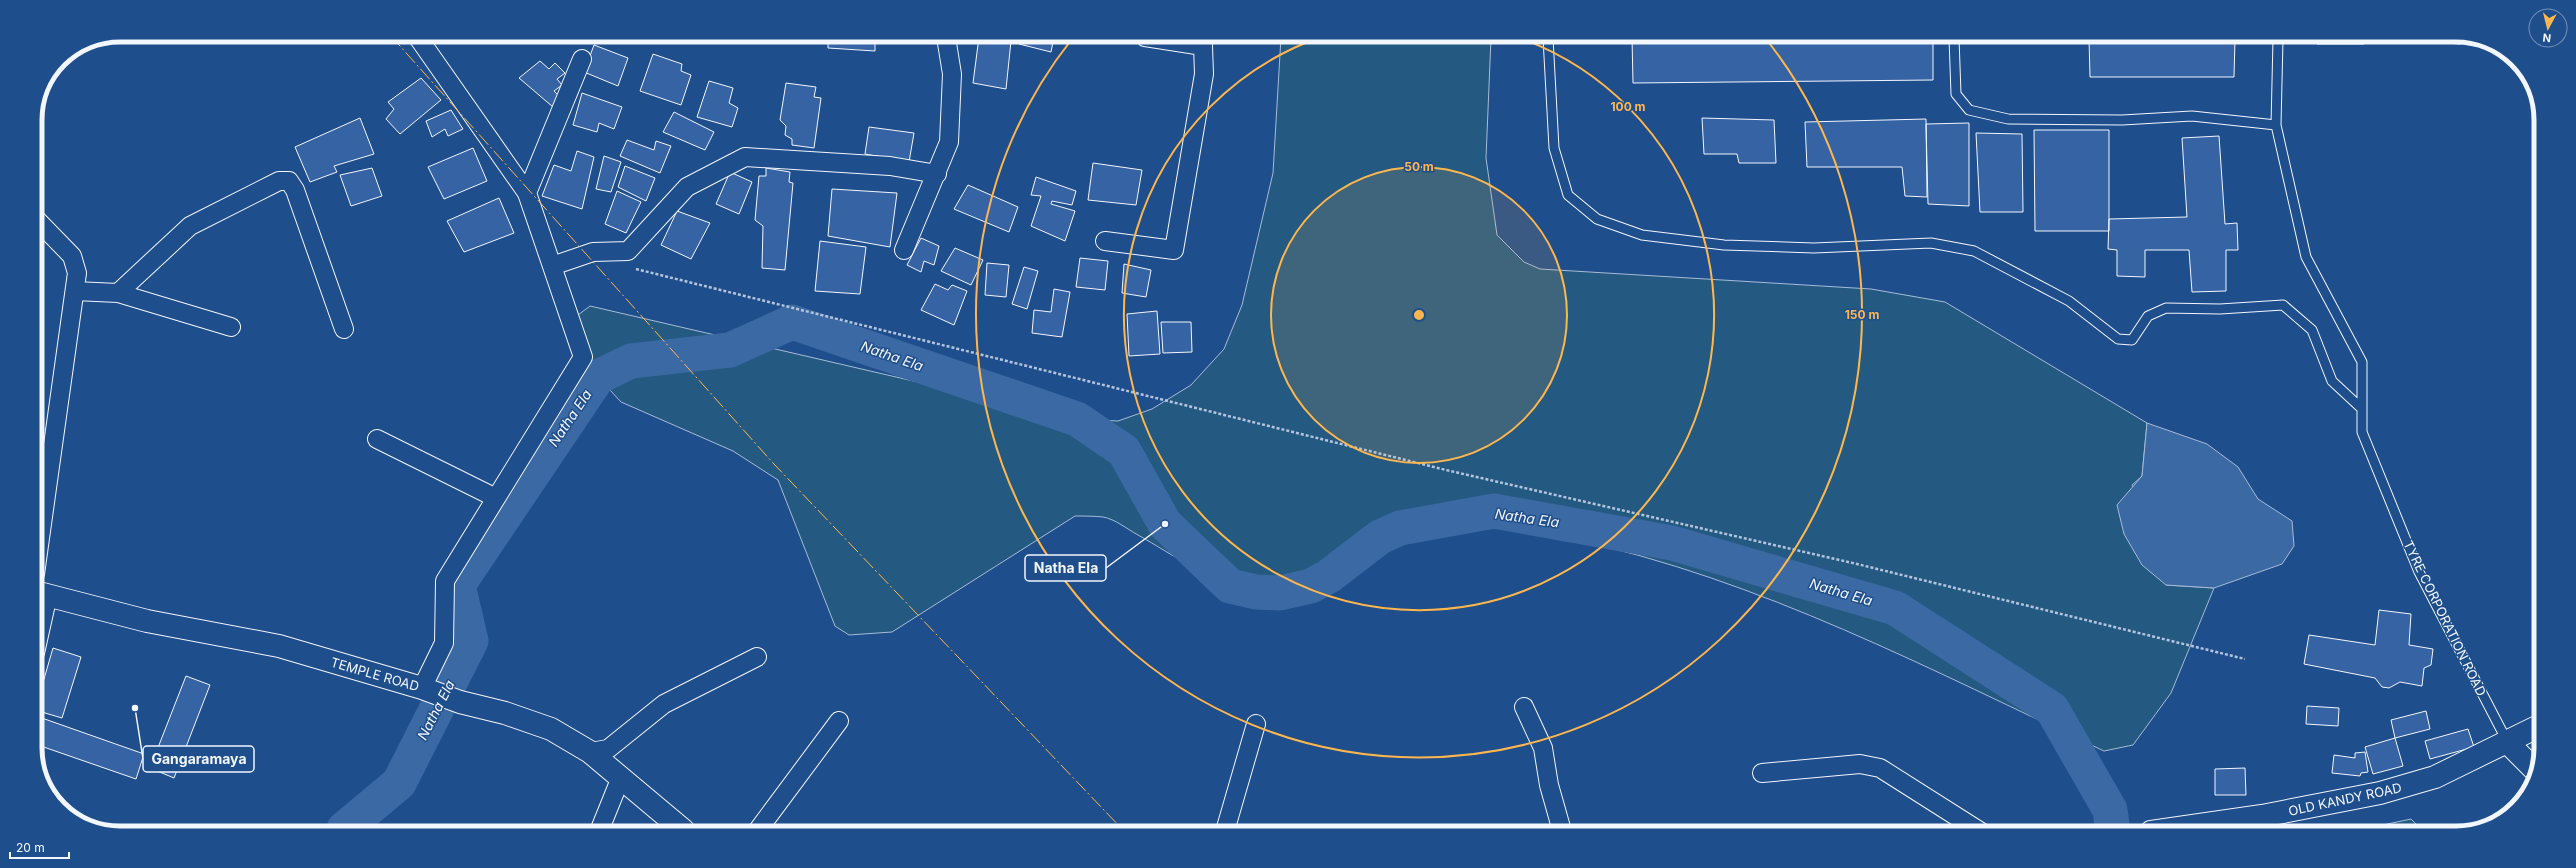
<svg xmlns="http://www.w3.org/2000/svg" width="2576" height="868" font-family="Inter,sans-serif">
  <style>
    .green { fill: #245a82; stroke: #a8bbd7 }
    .water { fill: #3b69a3; stroke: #a8bbd7 }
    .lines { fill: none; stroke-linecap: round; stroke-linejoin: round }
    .river { stroke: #3b69a3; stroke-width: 35 }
    .building { fill: #3563a3; stroke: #f2f6ff }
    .lane-casing { stroke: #f2f6ff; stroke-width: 11 }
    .street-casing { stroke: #f2f6ff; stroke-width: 20 }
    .secondary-casing { stroke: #f2f6ff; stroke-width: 24 }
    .path { stroke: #b3c4dc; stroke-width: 2.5; stroke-dasharray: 3 2; stroke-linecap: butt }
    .lane { stroke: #1f4e8c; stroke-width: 9 }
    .street { stroke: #1f4e8c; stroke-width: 18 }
    .secondary { stroke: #1f4e8c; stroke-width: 22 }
    .power { stroke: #ffb74d; stroke-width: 1; stroke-dasharray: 14 3 2 3; stroke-linecap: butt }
    .ring { fill: none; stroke: #ffb74d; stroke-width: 2 }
    .labels { text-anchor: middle; stroke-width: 3; stroke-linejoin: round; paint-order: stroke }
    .street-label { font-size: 13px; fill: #f2f6ff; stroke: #1f4e8c }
    .water-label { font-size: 14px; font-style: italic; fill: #f2f6ff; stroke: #1f4e8c }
    .rim { fill: none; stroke: #f2f6ff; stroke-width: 5 }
    .centre { fill: #ffb74d; stroke: #1f4e8c; stroke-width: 2 }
    .ring-label { font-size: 12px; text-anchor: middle; font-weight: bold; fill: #ffb74d; stroke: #1f4e8c; stroke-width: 3; stroke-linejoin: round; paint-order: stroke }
    .leader { fill: none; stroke: #f2f6ff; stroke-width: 1.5 }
    .callout-dot { fill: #f2f6ff; stroke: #1f4e8c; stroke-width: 1.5 }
    .callout { fill: #1f4e8c; stroke: #f2f6ff; stroke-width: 1.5 }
    .callout-label { font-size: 14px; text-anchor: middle; font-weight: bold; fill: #f2f6ff }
  </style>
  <rect width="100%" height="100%" fill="#1f4e8c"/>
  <!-- green -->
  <path class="green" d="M1281,37L1491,38L1486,158L1497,235L1524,262L1540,269L1871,289L1945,302L2147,423L2142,476L2132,485L2166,585L2214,588L2171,693L2133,745L2104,751C1931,670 1760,579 1572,539C1539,532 1502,521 1468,522C1440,522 1404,523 1380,536C1334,563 1320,599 1258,592C1220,588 1172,554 1138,535C1127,529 1115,519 1103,517C1094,516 1084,516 1075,516L892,632L849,635L835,626L778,480L733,451L621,402L598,377L573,331L574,318L590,306L1077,419L1118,421L1152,409L1191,385L1224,349L1242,305L1273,173Z
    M2411,819L2425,833H2345Z"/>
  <!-- water -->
  <path class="water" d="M2147,423L2207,444L2238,467L2258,499L2292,521L2294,546L2282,564L2214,588L2166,585L2142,565L2124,534L2117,505L2142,476Z"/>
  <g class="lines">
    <!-- river -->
    <path class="river" d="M344,829L399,783L471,641L458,585L598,377L631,361L730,350L792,322L1077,419L1124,451L1165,524L1230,586L1256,592L1280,593L1311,586L1329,576L1380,537L1400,528L1494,511L1672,543L1895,608L2052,709L2110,810L2113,832"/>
  </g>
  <!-- building -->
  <path class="building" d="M774,36H807V41Z
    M828,36H875V51L828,48Z
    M979,37L1011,41L1006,89L973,83Z
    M1021,37H1054L1051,52L1019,44Z
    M1632,38H1933V80L1633,83Z
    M2089,39H2235L2234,77H2090Z
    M2318,39H2364V44H2317Z
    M2390,39H2460V44Z
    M594,45L628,58L618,86L584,72Z
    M653,54L682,64L681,71L691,75L681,105L640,91Z
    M540,61L549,69L555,63L565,73L557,79L562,85L554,91L558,95L553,107L519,78Z
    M421,78L441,100L400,134L386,119L394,109L388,102Z
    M709,81L733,88L729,103L738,108L732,127L697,117Z
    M786,83L816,87L814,97L821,98L814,148L792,145V139L785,135L786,126L780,120Z
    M582,93L622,107L614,129L599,123L597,132L573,125Z
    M451,110L463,129L448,136L445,129L432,137L426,121Z
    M674,112L714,132L705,150L663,132Z
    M360,118L374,154L334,166L337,172L310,182L295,147Z
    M1702,118L1774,120L1776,163H1739L1737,154H1704Z
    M1926,119L1927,197L1905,196L1902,167H1807L1805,122Z
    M1969,123V206L1928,204L1926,124Z
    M869,127L914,133L909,162L865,154Z
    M2034,130H2109V231H2035Z
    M1976,133L2022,134L2023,212H1980Z
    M2219,136L2225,224L2237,223L2238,250H2226V291L2192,292L2189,250H2145V277L2117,276V250L2108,249L2109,219L2187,217L2182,138Z
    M627,140L654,150L656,141L671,146L660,173L620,156Z
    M473,148L487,181L444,199L428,167Z
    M577,151L594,157L582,209L542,196L554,165L571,171Z
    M604,156L621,162L611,192L596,189Z
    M1093,163L1142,170L1136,205L1088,200Z
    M625,166L655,178L646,201L618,187Z
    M372,168L382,196L351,206L340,175Z
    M766,168L790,172L789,182L793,183L785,270L762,268L763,226L755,220L759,176H766Z
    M730,172L752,182L739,214L716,204Z
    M1036,177L1076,191L1072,205L1052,201L1051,204L1075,211L1065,241L1031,226L1041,196L1031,195Z
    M968,185L1018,207L1009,232L954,209Z
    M832,189L897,193L890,247L828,236Z
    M617,191L641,202L626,233L605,224Z
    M499,198L514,233L464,252L447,221Z
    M677,211L710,223L691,259L661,245Z
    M921,238L939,246L934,265L924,261L921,272L907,265Z
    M820,241L866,247L860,294L815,291Z
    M955,248L983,260L971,285L941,271Z
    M1080,258L1108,261L1105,290L1076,287Z
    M987,263L1009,265L1006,297L985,295Z
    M1124,264L1151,270L1146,297L1122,293Z
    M1024,267L1038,271L1027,309L1012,304Z
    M935,284L948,290L952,285L967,291L954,325L921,310Z
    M1054,289L1070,292L1062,337L1032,333L1034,310L1051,312Z
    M1157,311L1160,354L1129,356L1127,314Z
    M1161,322H1191L1192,352L1163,353Z
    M2379,610L2411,614L2409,645L2433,649L2431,665L2424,668L2422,686L2400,682L2389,688L2382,687L2375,678L2304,664L2309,635L2375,645Z
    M53,648L81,657L62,718L35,710Z
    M186,676L210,685L174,778L150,768Z
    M2307,706L2339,708L2338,726L2306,724Z
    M2426,711L2430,729L2395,738L2391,720Z
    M39,717L144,754L136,779L35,744V727Z
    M2468,729L2474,747L2430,759L2425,741Z
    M2395,738L2403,766L2373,774L2365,747Z
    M2365,752L2368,772L2361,773L2360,776L2332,773L2334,755L2355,758V753Z
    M2245,768L2246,795H2215V769Z"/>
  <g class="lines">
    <!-- lane casing -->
    <g class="lane-casing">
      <path id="lane" d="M1548,38L1554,148L1568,195L1597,219L1642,235L1724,245L1814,248L1931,243L1974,251L2069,301L2118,339L2132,340L2148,316L2166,308L2220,309L2283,305L2312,330L2332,381L2361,408
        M1954,38L1956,94L1969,110L2008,119L2122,120L2192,116L2276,125
        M2278,39L2276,125L2306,257L2362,362V432L2419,572L2507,741"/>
    </g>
    <!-- street casing -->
    <g class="street-casing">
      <path id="street" d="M417,36L527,193
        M35,218L72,256L77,273L35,574
        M1105,241L1174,250L1204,74L1203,46L1145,37
        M904,250L949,142L952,74L946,37
        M552,266L593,252L628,251L687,187L745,157L890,166L937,174
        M75,291L118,293L231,327
        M118,293L190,226L279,181H289L295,190L344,329
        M377,439L496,498
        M35,653L48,595
        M422,688L444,643L445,581L583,357L527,193L582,59
        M1524,707L1543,748L1549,785L1562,831
        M590,752L608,749L664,704L757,657
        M1762,773L1860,764L1880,768L1981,832
        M600,829L621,777
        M758,830L839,721
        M1225,831L1256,724"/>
    </g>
    <!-- secondary casing -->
    <g class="secondary-casing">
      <path id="secondary" d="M35,592L147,621L279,646L422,688L460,702L505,713L551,729L590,752L683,830
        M2507,742L2537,772
        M2151,832L2262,816L2380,793L2435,777L2537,727"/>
    </g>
    <!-- path -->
    <path class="path" d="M636,269L1446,470L1857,564L2245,659"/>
    <!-- lane -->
    <use href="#lane" class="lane"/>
    <!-- street -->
    <use href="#street" class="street"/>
    <!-- secondary -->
    <use href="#secondary" class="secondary"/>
    <!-- power -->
    <path class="power" d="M391,36L773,463L1123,830"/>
  </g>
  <!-- distance rings -->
  <circle cx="1419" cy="315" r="148" fill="#ffb74d" fill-opacity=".12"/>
  <g class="ring">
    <circle cx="1419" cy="315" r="148"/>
    <path d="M1520 38A295 295 0 1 1 1318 38"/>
    <path d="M1766 39A443 443 0 1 1 1072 39"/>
  </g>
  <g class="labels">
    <!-- street labels -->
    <g class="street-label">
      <text transform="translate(2445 618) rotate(64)" y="5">TYRE CORPORATION ROAD</text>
      <text transform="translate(375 674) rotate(16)" y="5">TEMPLE ROAD</text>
      <text transform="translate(2345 799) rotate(-12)" y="5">OLD KANDY ROAD</text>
    </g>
    <!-- water labels -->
    <g class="water-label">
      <text transform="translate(892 356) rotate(19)" y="5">Natha Ela</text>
      <text transform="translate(570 418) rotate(-56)" y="5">Natha Ela</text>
      <text transform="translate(1527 518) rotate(8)" y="5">Natha Ela</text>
      <text transform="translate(1841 592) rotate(16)" y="5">Natha Ela</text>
      <text transform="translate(436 710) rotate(-63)" y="5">Natha Ela</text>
    </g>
  </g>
  <!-- crop -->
  <path d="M0 0H2576V868H0ZM120 42H2456A78 78 0 0 1 2534 120V748A78 78 0 0 1 2456 826H120A78 78 0 0 1 42 748V120A78 78 0 0 1 120 42Z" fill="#1f4e8c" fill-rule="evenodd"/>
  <path class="rim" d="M120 42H2456A78 78 0 0 1 2534 120V748A78 78 0 0 1 2456 826H120A78 78 0 0 1 42 748V120A78 78 0 0 1 120 42Z"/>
  <circle cx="1419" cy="315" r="6" class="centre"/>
  <g class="ring-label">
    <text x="1628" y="111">100 m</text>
    <text x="1419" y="171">50 m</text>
    <text x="1862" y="319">150 m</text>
  </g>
  <!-- callouts -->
  <path class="leader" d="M1165 524L1106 568M135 708L143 759"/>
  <g class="callout-dot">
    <circle cx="1165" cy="524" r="4"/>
    <circle cx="135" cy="708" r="4"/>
  </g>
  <g class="callout">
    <rect x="1025" y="555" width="81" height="26" rx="4"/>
    <rect x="143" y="746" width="111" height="26" rx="4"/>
  </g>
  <g class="callout-label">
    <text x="1066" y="573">Natha Ela</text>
    <text x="199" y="764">Gangaramaya</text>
  </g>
  <!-- north arrow -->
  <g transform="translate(2548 28) rotate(187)"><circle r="19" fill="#1f4e8c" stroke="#7391ba"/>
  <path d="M0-3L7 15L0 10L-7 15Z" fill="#ffb74d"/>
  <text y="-6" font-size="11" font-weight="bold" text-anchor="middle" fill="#f2f6ff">N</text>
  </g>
  <!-- scale -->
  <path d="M10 852v6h59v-6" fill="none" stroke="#f2f6ff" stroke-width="2"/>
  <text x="16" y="852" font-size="12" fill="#f2f6ff" stroke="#1f4e8c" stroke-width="3" paint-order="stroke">20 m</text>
</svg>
